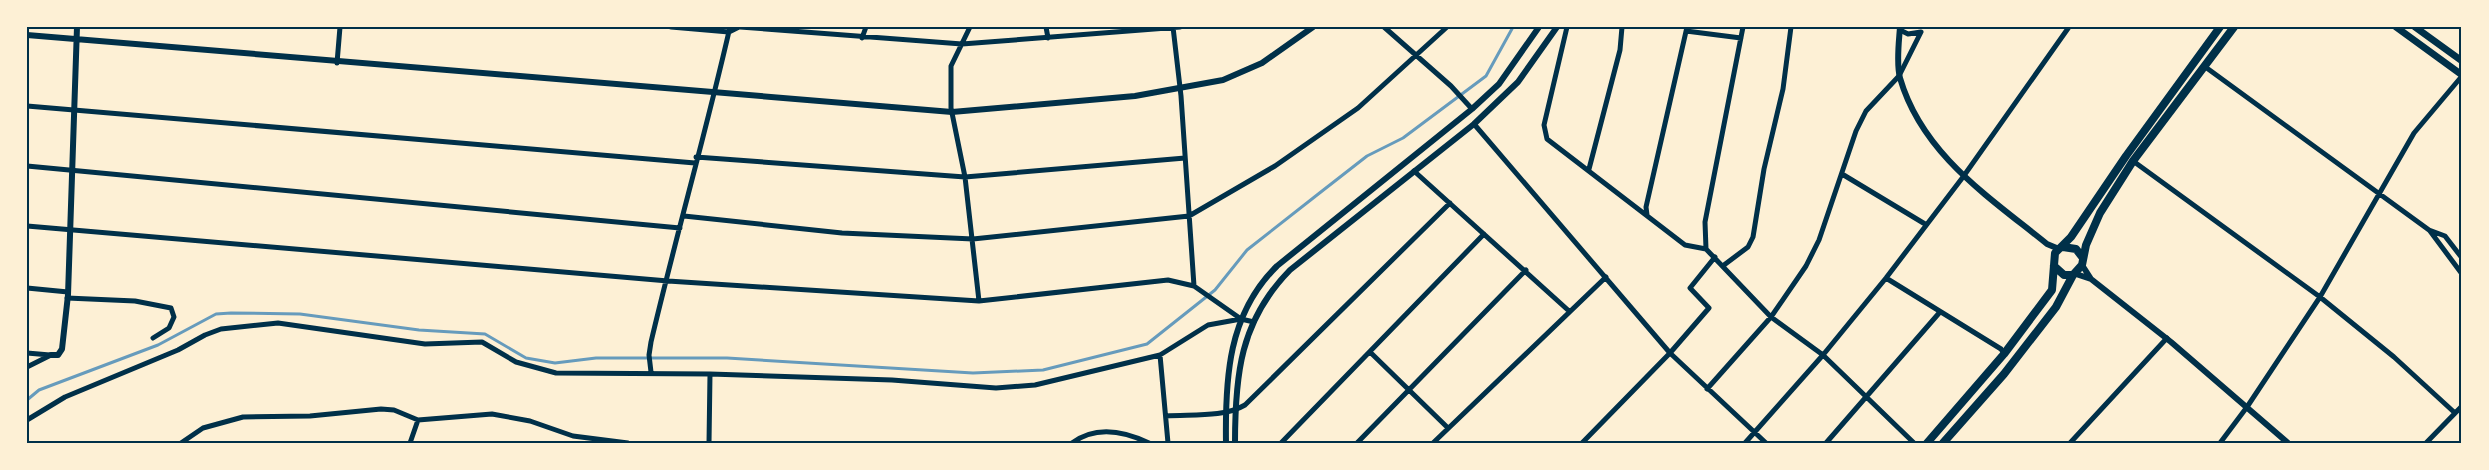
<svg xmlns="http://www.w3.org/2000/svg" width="2489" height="470" font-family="'Asap Condensed',sans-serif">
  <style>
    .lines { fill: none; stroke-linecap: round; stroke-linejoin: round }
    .stream { stroke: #669bbc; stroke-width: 3 }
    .minor { stroke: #003049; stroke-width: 5 }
    .tertiary { stroke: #003049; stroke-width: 6 }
    .secondary { stroke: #003049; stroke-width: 7 }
    .primary { stroke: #003049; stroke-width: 8 }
    .neatline { fill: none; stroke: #003049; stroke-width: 2 }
  </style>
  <rect width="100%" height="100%" fill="#fdf0d5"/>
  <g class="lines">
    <!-- stream -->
    <path class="stream" d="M27,400L39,390L158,345L216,314L231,313L300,314L419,330L485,334L526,358L555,363L596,358H727L973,373L1043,370L1147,344L1215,290L1247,250L1317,195L1367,156L1403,138L1486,76L1513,27"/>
    <!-- minor -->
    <path class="minor" d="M671,27L729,32L739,27
      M740,27L962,44L1180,27
      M970,27L951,66V108L965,177L979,301
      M1046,27L1048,38
      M1173,27L1181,96L1194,286
      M1384,27L1451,86L1472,109
      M1567,27L1544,125L1547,139L1685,245L1706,249L1771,317L1823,355L1914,443
      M1686,31L1741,38
      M862,38L866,27
      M337,63L340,27
      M2204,66L2429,230L2445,236L2462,258
      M27,106L695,163
      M1474,124L1670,353L1766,443
      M696,157L965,177L1185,158
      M2133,161L2320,297L2394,357L2455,413
      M27,166L680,228
      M1589,169L1620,50L1622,27
      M1414,171L1569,311
      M1842,174L1925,224
      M1647,215L1646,207L1687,27
      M684,216L842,233L973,239L1189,216L1275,166L1358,108L1447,27
      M27,226L668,281L979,301L1168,280L1194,286L1241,319L1254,322
      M2430,231L2462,274
      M1706,249L1705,222L1743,27
      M1724,265L1748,247L1753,237L1764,169L1783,89L1791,27
      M1886,278L2001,349L2004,354
      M27,288L68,292
      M67,298L135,301L171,308L174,317L169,328L153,338
      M1370,352L1448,428
      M27,353L50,355
      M1160,355L1168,443
      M27,367L51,355
      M651,372L649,355L651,342C676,236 706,132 730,27
      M1707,389L1771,317L1806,266L1819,240L1856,131L1866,111L1899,76L1921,32L1908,34L1900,30
      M1166,416C1191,414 1223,418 1245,405L1450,203
      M27,420L65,397L178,350L205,335L221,329L278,323L425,344L482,342L516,362L556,373L710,374L892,380L996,388L1035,385L1160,355L1208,325L1241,319
      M181,443L203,428L243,417L310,416L381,409L394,410L418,420L492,414L530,421L573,436L628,443
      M410,443L418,420
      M709,443L710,374
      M1072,443C1096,425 1124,431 1149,443
      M1281,443L1484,234
      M1357,443L1526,270
      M1433,443L1606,277
      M1582,443L1670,353L1709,308L1690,288L1715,257
      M1745,443L1823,355L1886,278L1963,177L2069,27
      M1826,443L1940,312
      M2070,443L2167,338
      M2220,443L2247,407L2320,297L2414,133L2462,76
      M2426,443L2462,406"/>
    <!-- tertiary -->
    <path class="tertiary" d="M1900,27C1899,42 1896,63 1900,78C1922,154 1989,197 2047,244L2059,249
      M27,35L952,112L1135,96L1223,80L1262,63L1313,27
      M2082,265L2091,279
      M2076,274L2091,279L2171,342L2288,443
      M51,355H58L62,349L68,295L77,27
      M1226,443C1225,378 1228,314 1277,266L1472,109L1499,84L1539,27
      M1235,443C1235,375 1240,321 1290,270L1474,124L1518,82L1557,27"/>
    <!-- secondary -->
    <path class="secondary" d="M2396,27L2462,75
      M2415,27L2462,61"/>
    <!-- primary -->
    <path class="primary" d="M2063,247L2076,249L2083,258
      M2054,266L2064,275H2073
      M1927,443L2004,354L2052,290L2055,253L2071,237L2126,156L2220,27
      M1943,443L2004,374L2056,307L2073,275L2082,265L2086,245L2100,213L2133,161L2234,27"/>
  </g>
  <!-- border -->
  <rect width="2489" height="470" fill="none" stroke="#fdf0d5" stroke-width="57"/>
  <rect x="28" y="28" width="2432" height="414" class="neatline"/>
</svg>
